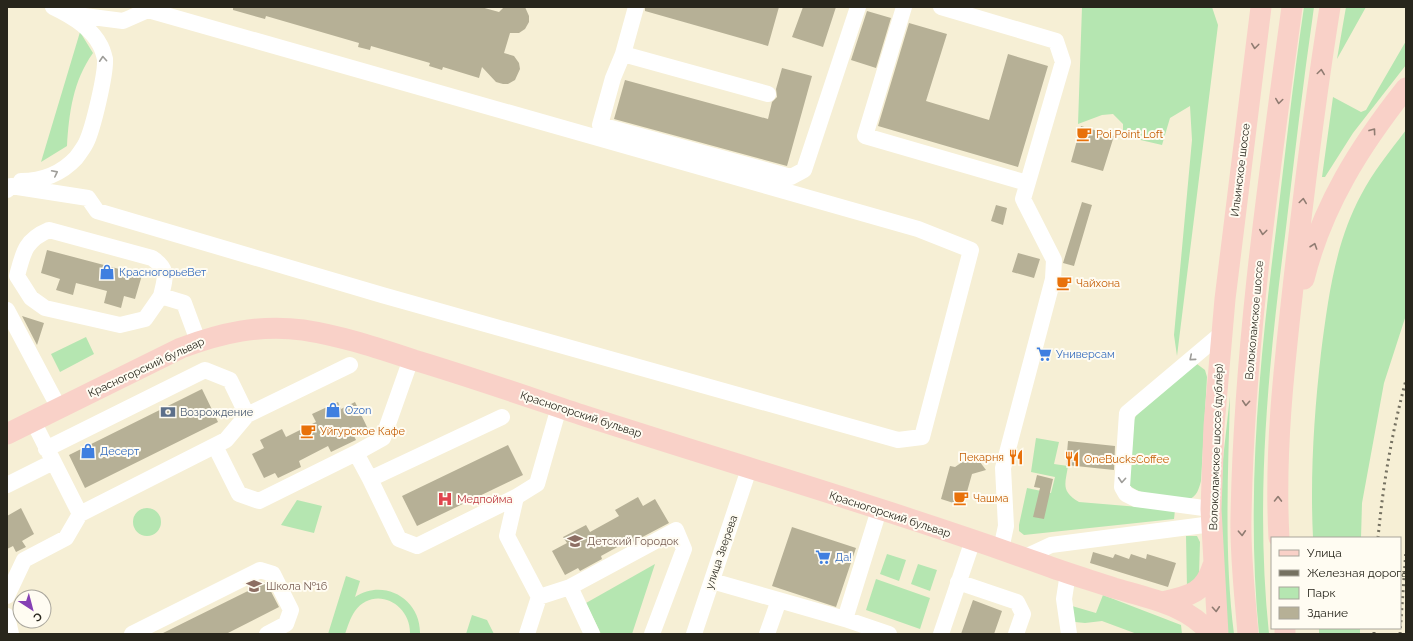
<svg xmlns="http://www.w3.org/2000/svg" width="1413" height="641" font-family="Raleway,sans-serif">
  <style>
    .green { fill: #b5e6b1 }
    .building { fill: #b6b096 }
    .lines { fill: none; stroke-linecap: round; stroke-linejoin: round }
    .minor { stroke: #fff; stroke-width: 16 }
    .major { stroke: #f9d1c8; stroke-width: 21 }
    .rail { stroke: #757161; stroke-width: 3; stroke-dasharray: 2 4; stroke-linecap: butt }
    .oneway { stroke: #907c72 }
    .oneway2 { stroke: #9e9d99 }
    .labels { text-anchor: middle; stroke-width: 4; stroke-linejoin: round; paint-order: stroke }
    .food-label { font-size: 11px; fill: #c56008; stroke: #fffcf2; text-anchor: start }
    .street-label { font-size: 11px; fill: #28261c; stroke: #fffcf2 }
    .shop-label { font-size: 11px; fill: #366cbe; stroke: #fffcf2; text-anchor: start }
    .service-label { font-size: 11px; fill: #4e5e75; stroke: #fffcf2; text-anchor: start }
    .health-label { font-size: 11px; fill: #be3a42; stroke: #fffcf2; text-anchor: start }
    .education-label { font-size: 11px; fill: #785e54; stroke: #fffcf2; text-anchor: start }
  </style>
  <rect width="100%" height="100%" fill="#f6efd5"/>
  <!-- green -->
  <path class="green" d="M1082,7H1212L1218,25L1177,356L1174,335L1192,140L1190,106L1170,118L1162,145L1132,138L1123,133V124L1113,114L1102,115L1078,124Z
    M1304,7H1314C1303,83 1294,160 1285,236C1268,368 1255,501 1269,634H1259C1246,499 1259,364 1276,230C1285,156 1293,81 1304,7Z
    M1346,7H1366L1337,59Z
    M80,32L93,53C73,81 69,113 67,146L41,162Z
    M1406,41V65L1353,133L1325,177H1322L1333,97L1361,112L1366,110Z
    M1406,130V315L1384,383L1362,503L1361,538H1313C1310,476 1314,414 1321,353C1328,299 1335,243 1361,195C1373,172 1390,151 1406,130Z
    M86,337L94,354L60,372L51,354Z
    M1197,364L1205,370L1207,377L1201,481C1199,488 1197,497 1189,499C1175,503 1140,495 1129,485L1134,420L1140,407Z
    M1230,396C1228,475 1224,555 1234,634H1225L1219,495Z
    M1036,438L1059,442L1054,464L1068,466C1065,485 1061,491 1079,502L1175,510L1174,519L1024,535L1019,531V525L1027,488L1051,493L1055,477L1031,472Z
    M297,500L322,506L314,533L281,525Z
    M133 522a14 14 0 1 1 28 0a14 14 0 1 1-28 0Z
    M1186,536H1197L1200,542L1199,575L1187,588Z
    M887,554L906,560L899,581L880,574Z
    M655,564L632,634H601L586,603Z
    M918,564L937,570L930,591L911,584Z
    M346,576L360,581L355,597C384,578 421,599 420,634H410C411,603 374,585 355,611C350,618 348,626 345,634H328Z
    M876,579L930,598L920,629L866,610Z
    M1103,595L1181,625L1182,634H1137L1102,621L1085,623L1075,622L1072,606L1096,613Z
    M472,615L487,620L494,634H466Z
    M1319,628H1360V634H1319Z"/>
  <!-- building -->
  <path class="building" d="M233,7H481L499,12L504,7H525L529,16V22L525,29L519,33H510L504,53L514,56L519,63L520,69L515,80L508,84H503L496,82L482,67L479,78L443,67L442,70L429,66L430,63L371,46L370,50L358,47L359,43L266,16L265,19L233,10Z
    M645,7H779L768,46L645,11Z
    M803,7H836L823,47L792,37Z
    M867,11L891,18L876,68L851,60Z
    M909,23L947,34L926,101L989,120L1008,54L1048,66L1018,167L878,126Z
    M782,68L812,76L787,166L614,119L625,80L768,119L772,102L777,97L776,89Z
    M1081,126L1114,136L1103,171L1071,162Z
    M1082,202L1092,205L1074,266L1063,263Z
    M996,205L1007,208L1003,225L991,221Z
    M47,250L142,275L135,299L124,296L121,308L104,303L107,291L76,283L73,295L56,290L60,279L41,273Z
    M1018,253L1040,259L1034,278L1012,272Z
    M22,316L44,323L37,345Z
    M202,389L218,422L85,488L69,455Z
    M338,402L341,409L355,402L368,429L354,436L356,440L331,452L328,446L299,461L301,467L278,478L275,473L264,478L252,454L264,448L260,440L282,429L286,437L316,422L312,414Z
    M1068,441L1115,446L1114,470L1066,465Z
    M508,445L523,475L417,526L402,496Z
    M974,454L986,470L972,474L963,506L941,499L950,466L955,467Z
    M1037,475L1053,479L1044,519L1033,517L1040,488L1034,487Z
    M638,497L643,506L655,499L669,523L631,543L630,540L601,556L602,559L580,571L578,568L565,575L552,551L567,543L563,537L586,525L590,532L619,516L615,510Z
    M21,508L34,534L22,541L26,547L16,552L13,546L7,549V516Z
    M792,527L856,548L836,607L772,586Z
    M1093,552L1113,558L1115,554L1129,559L1131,554L1146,559L1147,554L1176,563L1168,587L1090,563Z
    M266,582L279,607L226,634H161Z
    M973,600L1002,611L994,634H961Z"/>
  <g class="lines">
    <!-- minor -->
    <path class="minor" d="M636,7L623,54L768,94
      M904,7L865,136L1027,183
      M941,7L1056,41L1063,62L1023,199L1054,260L1053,279L1003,468L1006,526L1001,549
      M623,54L613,78L600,125L791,177L804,170L858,7
      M21,181C42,181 61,174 76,158C79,154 84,147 86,143C93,129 106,74 105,59C104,55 102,48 100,45C91,27 70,15 53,7
      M7,190L11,186L88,198L97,211L382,295L898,440L922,437L971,250L918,229L148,10L123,21L69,14
      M161,296L145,319L120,325L45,308L31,298L17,276C23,253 25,240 49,230L152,258C170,270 165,278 161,296L184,303L198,341
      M7,310L59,408
      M33,421L80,514L226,440L247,415L350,365
      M215,446L239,494L259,501L356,453L370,479L502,417
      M46,449L205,370L230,380L247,415
      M356,453L383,438L411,359
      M370,479L399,539L417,546L516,497
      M7,485L53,462
      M1211,509L1136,499L1126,494L1122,487L1127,413L1222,333
      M879,510L845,619L889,634
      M1023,558L1051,545L1212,524
      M1068,573L1064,599L1069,634
      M712,581L845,619
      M958,582L1017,602L1023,614L1016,634
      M570,587L676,530L684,549L652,634
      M7,596L24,560L66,538L80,514
      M539,597L570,587L592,634
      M7,616L11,634
      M132,634L260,570L273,574L291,610L286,624L267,634
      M527,634L539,597L507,536L516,497L537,484L559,407
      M694,634L749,469
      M767,634L779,600
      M941,634L973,540"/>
    <!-- major -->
    <path class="major" d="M1304,279C1322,206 1360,146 1406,88
      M7,434L181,348C221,333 260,324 303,330C342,336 377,348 414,360C471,377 528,397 585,416C737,465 891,510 1042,564C1066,573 1090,580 1114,588C1148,598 1188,605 1211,634
      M1279,538C1274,448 1285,359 1295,270C1305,182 1316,94 1330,7
      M1162,602C1189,596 1204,594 1213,565
      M1285,628V634
      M1218,634L1211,509L1214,426L1225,299L1261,7
      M1248,634C1245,596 1240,556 1241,517C1244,346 1269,176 1292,7"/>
    <!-- rail -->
    <path class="rail" d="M1378,538C1383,484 1392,432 1406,380
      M1374,634V628
      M1400,634L1406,550"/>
  </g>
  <!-- one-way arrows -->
  <defs><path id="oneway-chevron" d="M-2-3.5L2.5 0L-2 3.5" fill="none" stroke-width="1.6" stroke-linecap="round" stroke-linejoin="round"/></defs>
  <g class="oneway">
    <use href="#oneway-chevron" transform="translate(1255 46) rotate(97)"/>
    <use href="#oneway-chevron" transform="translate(1321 72) rotate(-82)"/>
    <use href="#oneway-chevron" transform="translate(1279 101) rotate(98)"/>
    <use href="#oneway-chevron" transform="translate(1373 131) rotate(-54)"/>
    <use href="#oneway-chevron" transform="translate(1303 201) rotate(-82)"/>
    <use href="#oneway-chevron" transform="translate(1263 232) rotate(97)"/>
    <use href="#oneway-chevron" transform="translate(1314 246) rotate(-71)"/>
    <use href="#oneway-chevron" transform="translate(1246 403) rotate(94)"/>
    <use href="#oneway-chevron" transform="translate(1278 499) rotate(-89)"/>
    <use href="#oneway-chevron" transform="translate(1242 533) rotate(87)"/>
    <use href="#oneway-chevron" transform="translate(1216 609) rotate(86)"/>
  </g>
  <g class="oneway2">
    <use href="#oneway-chevron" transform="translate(103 59) rotate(-94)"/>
    <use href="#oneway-chevron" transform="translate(55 173) rotate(-27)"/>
    <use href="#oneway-chevron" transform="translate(1192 358) rotate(140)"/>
    <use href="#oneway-chevron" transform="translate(1122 480) rotate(94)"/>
  </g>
  <!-- icons -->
  <defs>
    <g id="cafe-bare" transform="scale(1.2)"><path d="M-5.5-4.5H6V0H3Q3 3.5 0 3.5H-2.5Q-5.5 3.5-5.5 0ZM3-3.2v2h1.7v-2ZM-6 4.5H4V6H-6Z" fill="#e8710a" stroke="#fffcf2" stroke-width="2.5" paint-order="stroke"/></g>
    <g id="shop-bare" transform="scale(1.2)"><path d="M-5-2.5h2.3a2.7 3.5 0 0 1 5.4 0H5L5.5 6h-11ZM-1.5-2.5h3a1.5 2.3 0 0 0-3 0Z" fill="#3f7fe0" stroke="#fffcf2" stroke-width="2.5" paint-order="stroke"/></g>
    <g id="supermarket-bare" transform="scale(1.2)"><path d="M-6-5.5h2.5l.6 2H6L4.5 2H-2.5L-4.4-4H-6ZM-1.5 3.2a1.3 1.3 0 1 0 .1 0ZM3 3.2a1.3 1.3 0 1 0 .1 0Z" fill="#3f7fe0" stroke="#fffcf2" stroke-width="2.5" paint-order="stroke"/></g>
    <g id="bank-bare" transform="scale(1.2)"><path d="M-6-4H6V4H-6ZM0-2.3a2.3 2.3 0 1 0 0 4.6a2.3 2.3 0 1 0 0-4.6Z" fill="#5c6f8a" stroke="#fffcf2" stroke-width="2.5" paint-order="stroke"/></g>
    <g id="restaurant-bare" transform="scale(1.2)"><path d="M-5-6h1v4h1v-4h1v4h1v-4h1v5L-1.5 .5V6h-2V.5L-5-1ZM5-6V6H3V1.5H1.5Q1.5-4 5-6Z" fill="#e8710a" stroke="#fffcf2" stroke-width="2.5" paint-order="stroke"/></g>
    <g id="hospital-bare" transform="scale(1.2)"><path d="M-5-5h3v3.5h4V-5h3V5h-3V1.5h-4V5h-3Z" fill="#e0444e" stroke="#fffcf2" stroke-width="2.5" paint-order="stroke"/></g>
    <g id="school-bare" transform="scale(1.2)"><path d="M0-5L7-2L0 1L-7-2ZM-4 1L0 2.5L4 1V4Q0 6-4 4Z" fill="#8d6e63" stroke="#fffcf2" stroke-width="2.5" paint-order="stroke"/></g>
  </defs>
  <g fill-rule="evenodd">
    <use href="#cafe-bare" x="1084" y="134"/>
    <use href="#shop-bare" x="107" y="272"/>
    <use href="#cafe-bare" x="1064" y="283"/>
    <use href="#supermarket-bare" x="1044" y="354"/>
    <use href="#shop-bare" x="333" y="410"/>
    <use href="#bank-bare" x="168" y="412"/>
    <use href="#cafe-bare" x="308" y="431"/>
    <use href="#shop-bare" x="88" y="451"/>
    <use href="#restaurant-bare" x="1016" y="457"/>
    <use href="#restaurant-bare" x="1072" y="459"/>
    <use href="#cafe-bare" x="961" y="498"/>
    <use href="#hospital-bare" x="445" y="499"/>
    <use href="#school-bare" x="575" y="541"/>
    <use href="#supermarket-bare" x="823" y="557"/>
    <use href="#school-bare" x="254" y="586"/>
  </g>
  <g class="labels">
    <!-- food labels -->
    <g class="food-label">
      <text x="1096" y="138">Poi Point Loft</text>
      <text x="1076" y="287">Чайхона</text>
      <text x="320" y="435">Уйгурское Кафе</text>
      <text x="1004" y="461" text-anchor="end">Пекарня</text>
      <text x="1084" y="463">OneBucksCoffee</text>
      <text x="973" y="502">Чашма</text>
    </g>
    <!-- street labels -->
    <g class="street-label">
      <text transform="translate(1240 170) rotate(-83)" y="4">Ильинское шоссе</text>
      <text transform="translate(1254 320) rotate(-85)" y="4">Волоколамское шоссе</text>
      <text transform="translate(146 367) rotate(-25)" y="4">Красногорский бульвар</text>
      <text transform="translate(581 414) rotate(18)" y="4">Красногорский бульвар</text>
      <text transform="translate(1216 447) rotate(-88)" y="4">Волоколамское шоссе (дублёр)</text>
      <text transform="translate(890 514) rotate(18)" y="4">Красногорский бульвар</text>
      <text transform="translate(721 552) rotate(-71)" y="4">улица Зверева</text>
    </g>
    <!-- shop labels -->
    <g class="shop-label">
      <text x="119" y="276">КрасногорьеВет</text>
      <text x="1056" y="358">Универсам</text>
      <text x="345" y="414">Ozon</text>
      <text x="100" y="455">Десерт</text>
      <text x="835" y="561">Да!</text>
    </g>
    <!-- service labels -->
    <g class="service-label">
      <text x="180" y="416">Возрождение</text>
    </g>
    <!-- health labels -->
    <g class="health-label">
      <text x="457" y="503">Медпойма</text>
    </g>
    <!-- education labels -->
    <g class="education-label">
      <text x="587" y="545">Детский Городок</text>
      <text x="266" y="590">Школа №16</text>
    </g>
  </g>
  <!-- border -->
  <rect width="1413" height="641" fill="none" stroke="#28261c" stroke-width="16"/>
  <!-- legend -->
  <rect x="1271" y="537" width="130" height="92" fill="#fffcf2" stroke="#a9a69c"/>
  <rect x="1279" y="550" width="20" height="6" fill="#f9d1c8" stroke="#a9a69c"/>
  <text x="1307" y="557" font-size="12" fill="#28261c">Улица</text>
  <rect x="1279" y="570" width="20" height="6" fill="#757161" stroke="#a9a69c"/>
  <text x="1307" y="577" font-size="12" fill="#28261c">Железная дорога</text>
  <rect x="1279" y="587" width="20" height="12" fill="#b5e6b1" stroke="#a9a69c"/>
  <text x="1307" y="597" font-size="12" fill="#28261c">Парк</text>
  <rect x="1279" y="607" width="20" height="12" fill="#b6b096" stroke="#a9a69c"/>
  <text x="1307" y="617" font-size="12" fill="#28261c">Здание</text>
  <!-- north arrow -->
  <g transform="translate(32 609) rotate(144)"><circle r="19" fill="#fffcf2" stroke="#a9a69c"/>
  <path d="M0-3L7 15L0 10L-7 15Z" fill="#8540b4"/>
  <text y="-6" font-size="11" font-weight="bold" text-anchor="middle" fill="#28261c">С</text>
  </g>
</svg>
